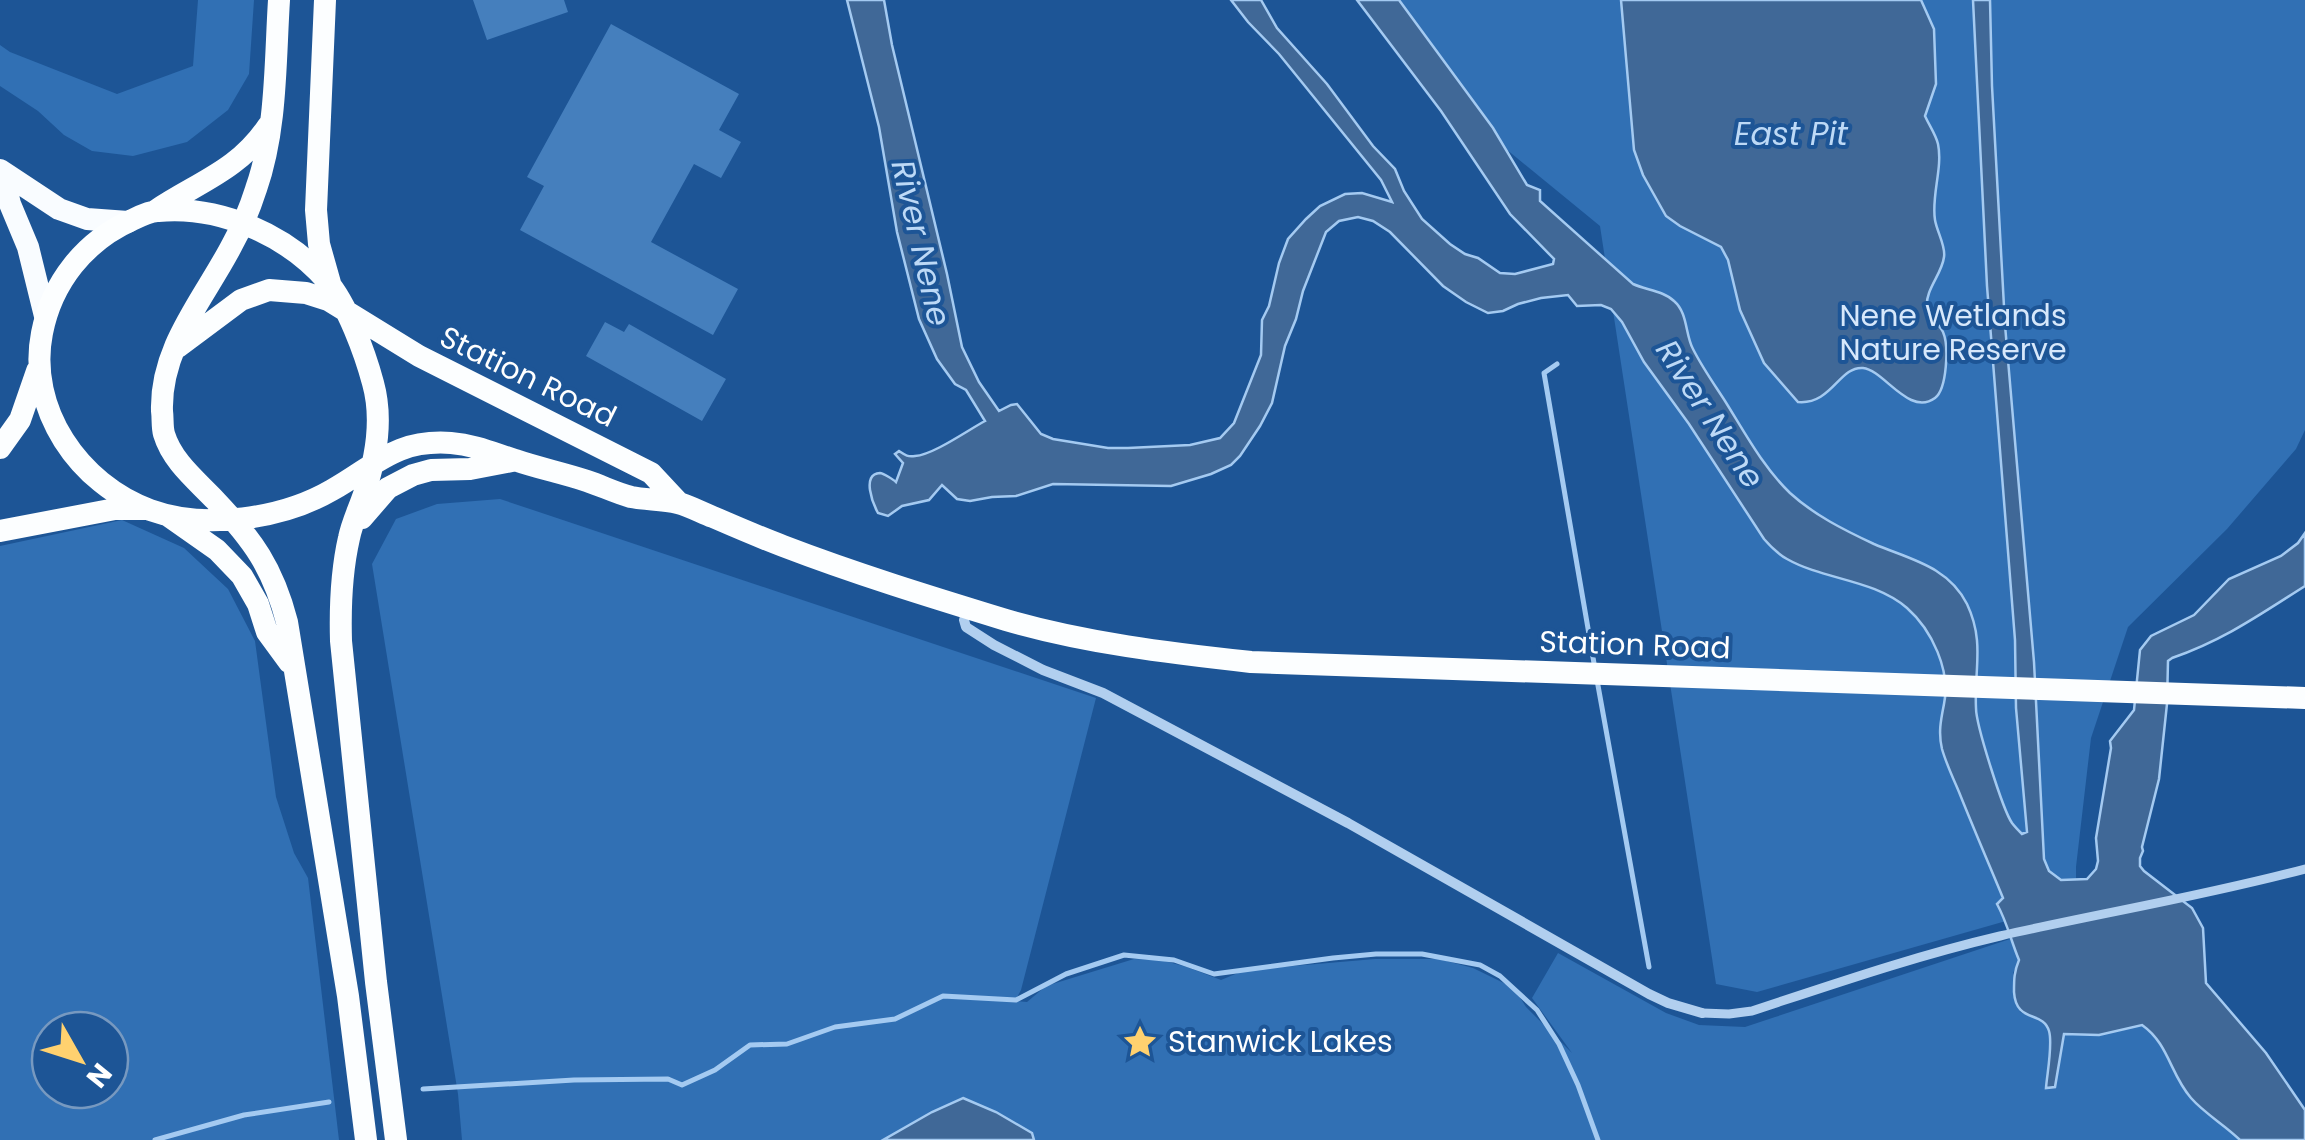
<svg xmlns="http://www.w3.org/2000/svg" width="2305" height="1140" font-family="Poppins,sans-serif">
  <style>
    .green { fill: #3170b4; fill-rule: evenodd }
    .water { fill: #406897; stroke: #a4caf1; stroke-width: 2.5 }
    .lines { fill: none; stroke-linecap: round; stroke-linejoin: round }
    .stream { stroke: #a4caf1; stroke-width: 5 }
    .building { fill: #457fbd }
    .pedestrian { stroke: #b1cfef; stroke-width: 9 }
    .minor { stroke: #b1cfef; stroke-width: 10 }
    .primary { stroke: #f9fcff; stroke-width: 22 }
    .trunk { stroke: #fcfeff; stroke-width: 22 }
    .labels { text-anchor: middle; stroke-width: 8; stroke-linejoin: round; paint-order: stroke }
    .park-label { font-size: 30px; fill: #d7e8fb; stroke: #1d5596 }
    .street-label { font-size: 30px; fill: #fff; stroke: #1d5596 }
    .poi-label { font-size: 30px; fill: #fff; stroke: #1d5596; text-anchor: start }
    .water-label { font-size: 32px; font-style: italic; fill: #bdd9f6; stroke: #1d5596 }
  </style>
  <rect width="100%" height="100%" fill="#1d5596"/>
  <!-- green -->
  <path class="green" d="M198,0H254L249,74L228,110L187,142L133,156L92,151L64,135L38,111L0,86V45L10,52L117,94L193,66Z
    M1399,0H2305V430L2296,449L2227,529L2128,627L2091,738L2076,867V908L2006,921L1757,992L1716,984L1600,226L1506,149Z
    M500,499L1096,698L1021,990L1015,1001L1027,1002L1046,986L1134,959L1161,960L1187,967L1221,980L1245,970L1375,959H1439L1473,968L1514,988L1526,1007L1572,1053L1532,998L1558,953L1666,1013L1699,1025L1745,1027L2010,939L2019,960L2013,973L2020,1012L2045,1022L2050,1032L2063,1039L2064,1034H2099L2142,1025L2159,1039L2175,1073L2240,1140H462L458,1094L372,564L396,519L437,504Z
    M122,520L184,548L228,589L255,641L276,797L294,853L308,878L339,1140H0V546ZM50,1030H110V1090H50Z"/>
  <!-- water -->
  <path class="water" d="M847,0H884L892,45L947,274L962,347L979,382L999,411L1011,405L1017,404L1041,434L1053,439L1108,448H1128L1190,445L1220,438L1234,423L1261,355L1262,320L1269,306L1279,263L1288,239L1306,219L1320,206L1345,194L1362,193L1392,202L1381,180L1279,54L1248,22L1231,0H1261L1277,28L1327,84L1373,146L1395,169L1404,191L1422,219L1450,244L1465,254L1478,258L1500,273L1515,274L1553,264L1554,259L1510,214L1441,111L1357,0H1399L1493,128L1527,185L1540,190V201L1633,284C1646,290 1664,291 1674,301C1688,313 1685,334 1693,349C1702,367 1714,384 1725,401C1745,433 1763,467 1790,493C1814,515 1844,530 1874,544C1909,559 1948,566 1967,604C1985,642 1974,669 1976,708C1976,725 2003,810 2012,823C2015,827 2019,831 2022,834L2027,832L2016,708L2015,640L1987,286L1973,0H1990L1992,86L2005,325L2034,662L2044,859L2049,871L2061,880L2087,879L2096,869L2098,861L2096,838L2111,748L2110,741L2134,710L2140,650L2151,636L2194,615L2229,579L2281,556L2298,543L2305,533V586C2259,615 2224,640 2172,658L2168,661L2167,704L2159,779L2142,847L2143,851L2140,858V866L2144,871L2192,908L2203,928L2206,983L2266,1053L2305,1110V1140H2240C2225,1125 2205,1114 2191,1098C2170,1074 2169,1044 2142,1025L2099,1035L2064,1034L2055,1087L2046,1088C2047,1074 2053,1044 2049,1031C2043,1010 2016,1024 2014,992C2014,979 2014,972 2019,960C2011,941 2007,922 1997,904L2003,898C1988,862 1973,827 1959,792C1953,778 1946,763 1942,749C1938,733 1941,719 1944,704C1951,671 1932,630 1907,608C1873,579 1824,580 1787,559C1778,554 1771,547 1764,539L1689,424L1644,362L1622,322L1611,309L1601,305L1577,306L1568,295L1541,298L1518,304L1503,311L1488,313L1466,302L1443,286L1390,232L1373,221L1358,217L1339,221L1326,232L1303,291L1296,319L1285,346L1272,403L1260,426L1240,456L1231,465L1211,474L1171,486L1053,484L1016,496L992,497L970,501L957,499L942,485L929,500L902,506L888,516L878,513C873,504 861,474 880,473C883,473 894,480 896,482L903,463L895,454L899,451C905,455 907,457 915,456C933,455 968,430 985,421L966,390L955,384L937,359L919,319L897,232L879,127Z
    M1621,0H1921L1934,29L1936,84L1925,116C1929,125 1936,135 1938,144C1943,168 1931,196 1935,220C1937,232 1946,246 1944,257C1942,274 1925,290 1927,307C1928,318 1939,323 1943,332C1949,346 1947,389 1935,398C1909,417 1884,370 1863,368C1839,366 1832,405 1798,402L1764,363L1740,310L1728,260L1721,247L1680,226L1666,216L1643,175L1634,150Z
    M963,1098L996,1112L1032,1133L1034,1140H883L932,1112Z"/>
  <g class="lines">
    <!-- stream -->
    <path class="stream" d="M1557,364L1544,373L1595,669
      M1597,680L1649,967
      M423,1089L574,1080L668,1079L682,1085L715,1070L750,1045L787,1044L835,1027L895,1019L943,996L1016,1000L1066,974L1124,955L1174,960L1214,974L1333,958L1376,954H1422L1480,965L1500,976L1537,1010L1559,1044L1578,1085L1598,1140
      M155,1140L244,1115L329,1102"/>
  </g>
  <!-- building -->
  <path class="building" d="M473,0H564L568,12L487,40Z
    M611,24L739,94L719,130L741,142L721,178L694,164L651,242L738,289L713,335L520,230L544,186L527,177Z
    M605,322L624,332L629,324L726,379L702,421L586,356Z"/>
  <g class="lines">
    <!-- pedestrian -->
    <path class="pedestrian" d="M1702,1013L1729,1014L1752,1011C1834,984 1915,956 2000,936C2101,913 2204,896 2305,869"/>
    <!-- minor -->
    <path class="minor" d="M968,608L964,620L966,627L994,645L1043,670L1103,693L1348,823L1649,994L1668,1003L1702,1013"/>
    <!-- primary -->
    <path class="primary" d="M0,170L59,209L87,219L128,222
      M2,172L10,204L28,247L45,316"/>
    <!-- trunk -->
    <path class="trunk" d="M279,0C275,62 277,129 256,189C250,208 242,227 232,245C204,299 160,347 162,411C163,418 162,427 164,434C172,461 196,480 215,500C253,540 273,568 287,622L348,996L366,1140
      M325,0L316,210L319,244L330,283
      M155,211C198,182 238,171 268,126
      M178,347L241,300L269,290L306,293L328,300L419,356L651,473L679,503
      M0,448L20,420L37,371
      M170,517L217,550L242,576L258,604L267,632L289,662
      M362,518L388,488L413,475L431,470L470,469L512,461
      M0,531L115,509H144
      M396,1140L376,982L341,641C340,606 341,573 349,538C352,523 359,509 364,494C376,459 383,419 373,383C365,353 347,304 327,281C287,235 220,205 158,211C150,211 140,216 132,220C85,241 52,282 42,333C27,409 79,484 150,510C205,530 282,519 332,490C376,465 396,439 451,443C474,445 493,453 515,460C538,468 563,473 587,481C602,486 616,493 631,497C646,500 663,499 678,503C690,506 702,513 713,517C736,527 759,537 783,546C856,574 931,597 1006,620C1085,643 1169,653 1251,662L2305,698"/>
  </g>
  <!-- icons -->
  <defs>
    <g id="sight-bare" transform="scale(2.7)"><path d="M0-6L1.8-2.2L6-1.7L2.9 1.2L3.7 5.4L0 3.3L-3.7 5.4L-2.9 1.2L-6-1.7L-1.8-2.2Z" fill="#ffd16f" stroke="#1d5596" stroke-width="2.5" paint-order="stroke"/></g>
  </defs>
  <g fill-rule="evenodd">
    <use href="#sight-bare" x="1140" y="1042"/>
  </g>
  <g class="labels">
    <!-- park labels -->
    <g class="park-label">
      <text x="1953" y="326">Nene Wetlands<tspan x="1953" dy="34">Nature Reserve</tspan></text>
    </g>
    <!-- street labels -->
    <g class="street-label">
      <text transform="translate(528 377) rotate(26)" y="10">Station Road</text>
      <text transform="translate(1635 645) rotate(2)" y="10">Station Road</text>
    </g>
    <!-- poi labels -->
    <g class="poi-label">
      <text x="1168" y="1052">Stanwick Lakes</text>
    </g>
    <!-- water labels -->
    <g class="water-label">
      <text x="1791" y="145">East Pit</text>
      <text transform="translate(921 243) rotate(77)" y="11">River Nene</text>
      <text transform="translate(1710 414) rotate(57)" y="11">River Nene</text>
    </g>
  </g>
  <!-- north arrow -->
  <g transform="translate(80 1060) rotate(129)"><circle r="48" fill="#1d5596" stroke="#7799c0" stroke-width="2.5"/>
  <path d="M0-8L18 38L0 25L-18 38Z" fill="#ffd16f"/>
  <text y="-15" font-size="28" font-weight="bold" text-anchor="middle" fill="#ffffff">N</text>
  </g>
</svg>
